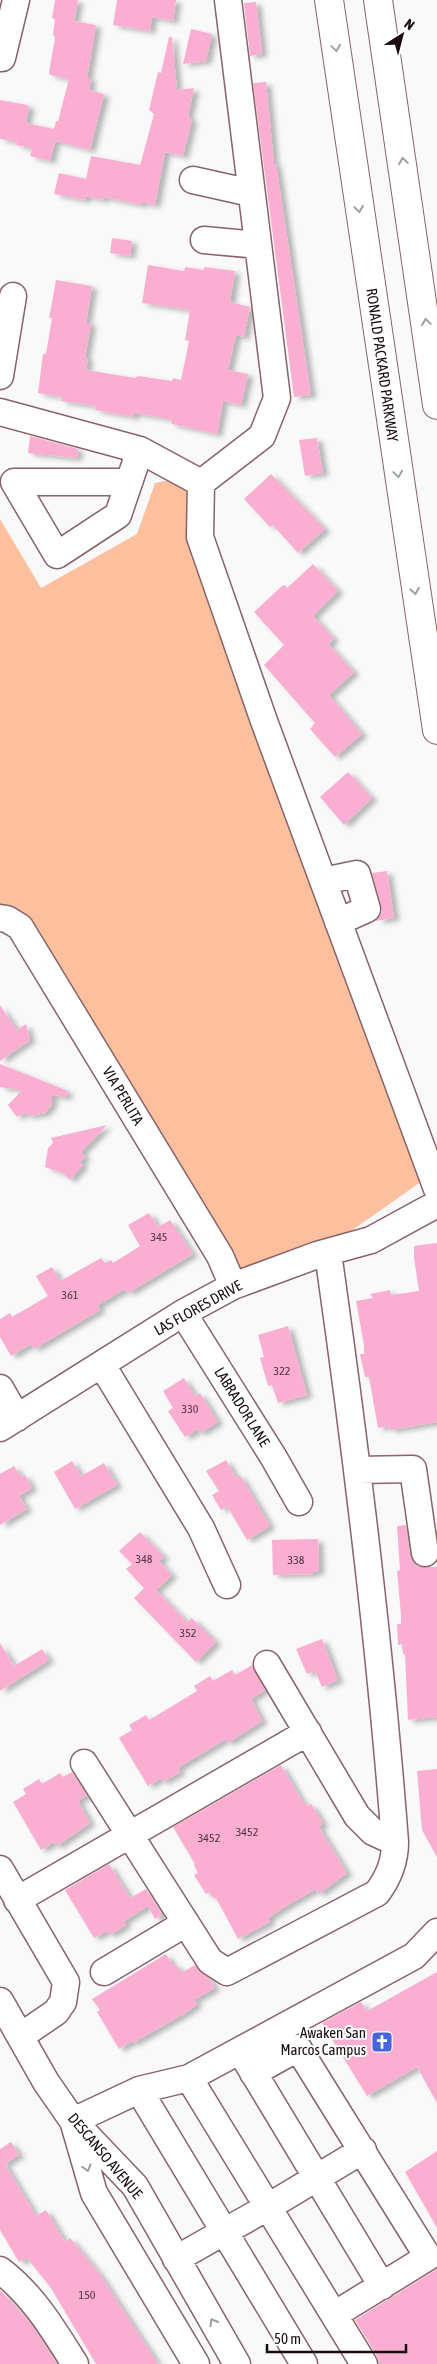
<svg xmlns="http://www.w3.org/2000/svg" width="437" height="2364" font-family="'Asap Condensed',sans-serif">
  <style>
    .green { fill: #fcc09f }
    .building { fill: #f9aed2; filter: url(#shadow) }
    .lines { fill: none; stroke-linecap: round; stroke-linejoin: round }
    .minor-casing { stroke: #886368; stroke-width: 29 }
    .highway-casing { stroke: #886368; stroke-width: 30 }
    .minor { stroke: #fff; stroke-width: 26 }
    .highway { stroke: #fff; stroke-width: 28 }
    .oneway { stroke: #a39e9f }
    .labels { text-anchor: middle; stroke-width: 4; stroke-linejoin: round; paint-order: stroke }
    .number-label { font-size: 12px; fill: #52343f }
    .street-label { font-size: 15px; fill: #1a0c0e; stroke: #fff }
    .poi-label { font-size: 15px; fill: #1a0c0e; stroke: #fff; text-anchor: end }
  </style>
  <defs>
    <filter id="shadow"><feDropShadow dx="5.5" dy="3" stdDeviation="2.5" flood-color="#0004"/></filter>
  </defs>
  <rect width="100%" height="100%" fill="#f9f9f9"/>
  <!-- green -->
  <path class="green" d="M197,474L200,537L432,1174L317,1255L229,1300L220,1256L20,927L0,921V519L41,588L137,534L155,483Z"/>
  <!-- building -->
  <path class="building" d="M55,0H78L74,21L96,25L87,78H91L89,90L104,94L90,150L55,141L50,161L30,156L32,148L16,145L17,142L0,139V100L27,105L29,107L26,123L54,129L56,121H58L69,79L50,75L49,72L55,38L53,34L55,19L52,18Z
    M117,0H176L173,21L152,17L150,31L113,25Z
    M256,2L262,54L250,56L244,3Z
    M191,29L212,34L206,61L183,64Z
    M169,37H172L177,90L194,88L188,116L192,120L183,156L165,152L155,205L142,202V205L104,197L103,200L86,196L85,200L54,194L59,173L86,179L91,156L140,165L154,114L149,110L158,72L161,73Z
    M266,82L274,164H276L311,395L294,397L253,83Z
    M112,238L132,241L130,256L110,253Z
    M148,265L184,271L185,267L204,270V267L235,271L230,302L250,307L244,337L236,335L228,370L248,374L241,405L223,401L217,434L172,424L170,419L134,413V417L95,410L96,406L61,401L62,397L38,393L43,354H46L52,318H49L56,280L92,286L86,323H91L85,358H88L86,370L135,378L138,376L172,381L173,378L181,380L189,341L185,340L190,310L142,303Z
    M30,436L78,449L77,458L28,453Z
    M317,438L323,473L305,476L299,440Z
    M271,474L325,529L298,553L273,525L270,527L244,499Z
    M313,564L338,591L313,616L334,639L328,644L354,672L329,695L362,734L335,757L310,729L315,723L264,665L284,645L254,612L282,586L285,585L287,588Z
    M348,772L372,798L344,825L320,797Z
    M387,871L394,918L376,921L382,912L381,905L372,873Z
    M0,1005L17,1030L26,1024L30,1040L0,1061Z
    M0,1064L68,1091L66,1097L52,1095V1104L45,1113L30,1116L24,1113L17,1117L8,1105L22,1090L0,1087Z
    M107,1125L81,1152L85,1157L80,1162L83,1165L70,1180L64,1174L45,1167L48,1148L53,1143L51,1138Z
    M149,1213L158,1227L170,1220L193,1254L128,1293L125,1289L98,1305L100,1310L34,1349L31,1344L11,1356L0,1337V1319L10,1313L12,1317L48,1296L36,1276L52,1267L60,1281L101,1258L105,1263L111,1260L113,1263L140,1246L128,1225Z
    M437,1243V1422L390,1430L389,1426L378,1428L369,1377H365L360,1354H364V1345L356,1301L373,1298L370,1294L390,1290L391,1295L419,1291L414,1258V1246Z
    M288,1326L307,1395L278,1403L272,1385L268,1386L260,1358L264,1357L258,1335Z
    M184,1378L195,1396L200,1393L218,1422L200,1433L198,1429L185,1437L168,1411L173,1408L163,1391Z
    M226,1460L236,1478L240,1475L270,1526L247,1540L227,1506L221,1510L212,1495L219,1491L206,1471Z
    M72,1461L81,1476L104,1463L117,1485L75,1509L54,1472Z
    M14,1466L21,1477L25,1475L32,1488L19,1496L27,1509L0,1525V1474Z
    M406,1525L410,1555L414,1564L420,1567H437V1717L408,1720L405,1654H403L402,1644L398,1645L397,1624H401V1615L397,1571L400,1570L397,1526Z
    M140,1532L164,1557L159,1561L172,1575L156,1590L187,1622L192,1618L216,1642L196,1662L134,1598L144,1588L126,1569L132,1564L119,1551Z
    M318,1539L319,1572H312L313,1574L273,1575L272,1540Z
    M322,1639L338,1680L322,1687L315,1671L307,1674L296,1649Z
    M0,1643L14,1666L42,1649L49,1660L0,1691Z
    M252,1665L265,1690L251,1699L262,1721L228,1743L226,1739L196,1757L178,1768L180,1772L163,1782L161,1778L148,1786L119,1738L132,1730L129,1725L146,1715L149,1720L179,1702L197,1691L194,1686L210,1676L213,1681L232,1670L235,1675Z
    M281,1765L301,1799L308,1806L311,1804L323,1823L319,1826L323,1834L347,1873L319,1894L316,1889L286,1906L268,1918L270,1922L238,1939L216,1898L214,1899L209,1892L206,1894L194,1875L198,1873L194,1865L195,1864L173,1827Z
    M437,1769V1857L422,1830L417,1771Z
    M72,1772L87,1795L78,1801L90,1823L57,1846L54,1842L41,1850L13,1802L26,1794L23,1789L39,1779L42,1784L60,1773L63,1777Z
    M109,1864L130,1898L146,1889L162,1914L155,1919L148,1906L124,1921L126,1925L110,1935L107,1931L94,1938L65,1890Z
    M166,1954L173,1966L176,1964L181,1973L195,1965L209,1978L215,1988L194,2000L197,2004L187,2012L133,2043L132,2041L119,2049L97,2012L100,2010L92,1999Z
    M437,1972V2103L417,2067L367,2096L322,2023L361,2002L367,2011Z
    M11,2142L19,2155L5,2164L36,2216L46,2210L65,2242L70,2238L99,2273L158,2364H96L51,2288L27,2258L19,2262L0,2230V2149Z
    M437,2151V2228L405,2172Z
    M437,2269V2364H379L377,2356L355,2320Z
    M0,2290L30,2322L57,2364H0Z"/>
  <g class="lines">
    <!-- minor casing -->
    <g class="minor-casing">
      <path id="minor" d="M228,0L277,398L262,436L201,483L200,537L264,721L437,1189
        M0,58H2L16,0
        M193,180L251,193
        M204,240L258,245
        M0,376L13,296
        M0,412L140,450L201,483
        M129,482H14L57,555L118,515L140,450
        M323,881L357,874L367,909L338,922
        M0,918L7,919L20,927L220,1256L233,1286
        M328,1253C356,1449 380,1645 395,1842
        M183,1313L274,1458L299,1502
        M102,1365L201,1528L227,1585
        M0,1388L17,1418
        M0,1428L183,1313L233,1286L317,1255L371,1240L437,1204
        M358,1470L413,1469L425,1553
        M84,1763L210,1961L227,1972L377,1893C389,1877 395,1862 395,1842L373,1832L357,1816L267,1664
        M0,1869L66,1982L63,2002L56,2012L21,2036
        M17,1900L308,1732
        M104,1972L186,1923
        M0,2001L46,2082L73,2121L135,2186L237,2364
        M244,2057L382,2286
        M253,2073L298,2048L428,2257L334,2315
        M189,2078L364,2364
        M139,2090L304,2364
        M73,2121L139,2090L189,2078L414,1956L437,1932
        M74,2124L94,2193L196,2364
        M176,2259L268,2207L363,2150
        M0,2270C33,2295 53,2329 75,2364"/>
    </g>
    <!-- highway casing -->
    <g class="highway-casing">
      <path id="highway" d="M329,0L437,730
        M378,0L437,405"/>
    </g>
    <!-- minor -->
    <use href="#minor" class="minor"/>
    <!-- highway -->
    <use href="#highway" class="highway"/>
  </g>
  <!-- one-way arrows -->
  <defs><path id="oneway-chevron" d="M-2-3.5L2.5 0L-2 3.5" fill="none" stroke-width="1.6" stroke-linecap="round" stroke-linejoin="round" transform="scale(1.25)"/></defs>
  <g class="oneway">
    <use href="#oneway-chevron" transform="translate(336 48) rotate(82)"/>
    <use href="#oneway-chevron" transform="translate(403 161) rotate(-99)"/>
    <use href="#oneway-chevron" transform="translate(359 209) rotate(82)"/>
    <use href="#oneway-chevron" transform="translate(426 322) rotate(-98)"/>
    <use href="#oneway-chevron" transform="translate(398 474) rotate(82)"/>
    <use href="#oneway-chevron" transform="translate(415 591) rotate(81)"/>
    <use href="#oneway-chevron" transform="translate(87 2168) rotate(74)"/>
    <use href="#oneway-chevron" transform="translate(213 2322) rotate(-120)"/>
  </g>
  <!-- icons -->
  <defs>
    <g id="church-square" transform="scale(1.125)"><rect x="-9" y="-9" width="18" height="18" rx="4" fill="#4665d8" stroke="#fff"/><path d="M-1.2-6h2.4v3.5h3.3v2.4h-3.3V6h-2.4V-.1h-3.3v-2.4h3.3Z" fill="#fff"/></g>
  </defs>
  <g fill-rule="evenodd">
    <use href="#church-square" x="382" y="2042"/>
  </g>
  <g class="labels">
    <!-- number labels -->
    <g class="number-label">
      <text x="159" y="1241">345</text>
      <text x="70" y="1299">361</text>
      <text x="282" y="1375">322</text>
      <text x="190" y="1413">330</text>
      <text x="144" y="1563">348</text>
      <text x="296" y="1564">338</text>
      <text x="188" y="1637">352</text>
      <text x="247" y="1836">3452</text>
      <text x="209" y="1842">3452</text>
      <text x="87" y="2299">150</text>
    </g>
    <!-- street labels -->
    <g class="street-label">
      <text transform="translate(382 365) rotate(82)" y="5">RONALD PACKARD PARKWAY</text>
      <text transform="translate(123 1096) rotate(59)" y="5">VIA PERLITA</text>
      <text transform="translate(198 1308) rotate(-29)" y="5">LAS FLORES DRIVE</text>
      <text transform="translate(242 1407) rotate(58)" y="5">LABRADOR LANE</text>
      <text transform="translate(105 2156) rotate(50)" y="5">DESCANSO AVENUE</text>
    </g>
    <!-- poi labels -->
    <g class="poi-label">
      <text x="366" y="2038">Awaken San<tspan x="366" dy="17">Marcos Campus</tspan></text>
    </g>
  </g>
  <!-- north arrow -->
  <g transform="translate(402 35) rotate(36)" stroke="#ffffff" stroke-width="4" paint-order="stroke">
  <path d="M0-4L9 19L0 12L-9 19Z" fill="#1a0c0e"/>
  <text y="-8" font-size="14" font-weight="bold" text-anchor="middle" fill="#1a0c0e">N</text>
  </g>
  <!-- scale -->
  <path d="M267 2344v8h139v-8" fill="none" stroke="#1a0c0e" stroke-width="2.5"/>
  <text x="274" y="2344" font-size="15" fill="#1a0c0e" stroke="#ffffff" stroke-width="4" paint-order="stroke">50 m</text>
</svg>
